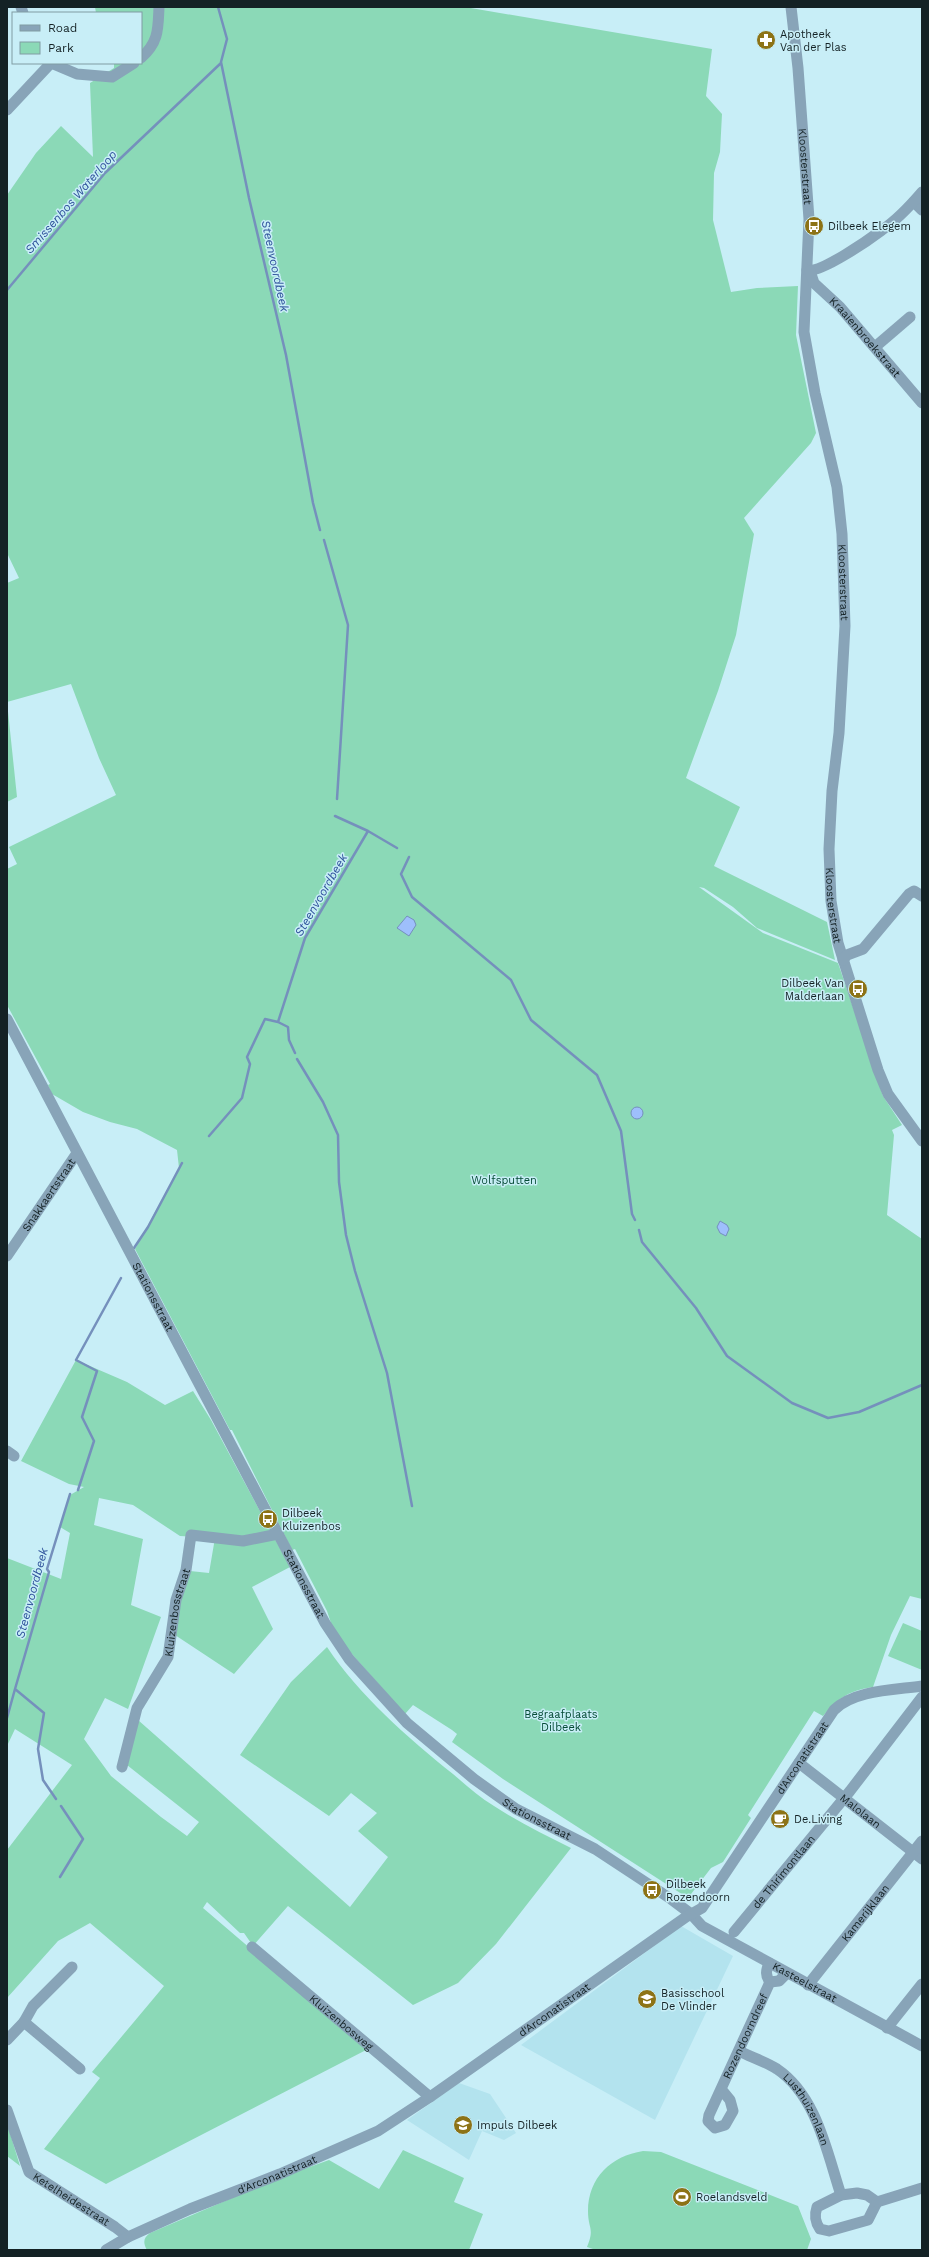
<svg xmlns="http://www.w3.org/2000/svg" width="929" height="2257" font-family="'Work Sans',sans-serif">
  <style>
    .built { fill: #b3e3ee }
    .green { fill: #8bd9b7 }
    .water { fill: #9ebffc; stroke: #7590bc }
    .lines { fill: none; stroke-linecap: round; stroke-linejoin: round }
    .stream { stroke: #7590bc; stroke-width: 2.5 }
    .minor { stroke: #88a4b8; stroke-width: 11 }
    .labels { text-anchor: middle; stroke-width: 3; stroke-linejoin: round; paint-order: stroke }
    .poi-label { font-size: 11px; fill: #142225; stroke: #c8eef7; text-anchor: start }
    .street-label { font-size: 11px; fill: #142225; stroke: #c8eef7 }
    .park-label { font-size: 11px; fill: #054b35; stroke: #c8eef7 }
    .water-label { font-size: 12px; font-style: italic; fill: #2f539b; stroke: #c8eef7 }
  </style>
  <rect width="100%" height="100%" fill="#c8eef7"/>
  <!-- built -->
  <path class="built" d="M681,1926L733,1956L655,2120L521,2045Z
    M459,2083L490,2094L516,2133L504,2140L482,2131L469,2160L407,2120Z"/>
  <!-- green -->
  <path class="green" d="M95,7H465L712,49L706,96L722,114L720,152L714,173L713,220L731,292L757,288L798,286L796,335L816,433L811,443L744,518L754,534L736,635L718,691L686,778L740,807L714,866L827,922L835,960L757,928L733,907L704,888L699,887L763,933L838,963L883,1096L902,1125L892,1130L894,1135L887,1215L922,1239V1599L910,1596L891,1635L873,1687C848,1691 840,1697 823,1716L814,1711L748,1815L751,1818L723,1862L711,1868L688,1898L503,1779L452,1742L457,1734L452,1730L413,1705L405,1714L335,1635L327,1611L295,1549L292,1550L232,1430H230L135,1249L179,1168L177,1150L137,1129L110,1122L83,1112L52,1094L48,1085L50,1084L7,1005V869L17,864L9,847L116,795L99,758L71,684L7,702L17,797L7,802V583L19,578L7,553V195L36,153L61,126L93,157L90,83L114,68V63H141V13H96Z
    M76,1360L127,1382L165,1405L193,1391L211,1420L290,1567L252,1587L273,1629L234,1674L175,1635L179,1601L190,1571L209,1573L215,1538L180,1536L133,1505L99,1498L94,1525L143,1539L131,1605L161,1617L128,1709L105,1698L84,1739L111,1776L161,1817L187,1836L199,1822L127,1765L138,1720L350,1907L388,1857L358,1831L377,1813L351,1793L329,1816L240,1755L291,1682L327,1647C359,1695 408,1738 453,1774C466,1785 479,1797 494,1806C518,1822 545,1835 571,1848L496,1944L458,1983L413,2005L288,1906L253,1946L244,1933H240L207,1902L203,1908L368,2049L106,2184L44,2149L100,2078L92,2072L164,1986L90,1923L58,1941L7,1998V1850L72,1765L15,1729L7,1746V1558L61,1579L70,1533L60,1527L70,1495L84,1487L69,1484L21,1461Z
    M903,1623L922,1631V1670L888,1656Z
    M7,2123L20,2166L7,2156Z
    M403,2150L464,2178L454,2202L483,2214L469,2250H147C143,2243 143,2238 150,2233L274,2180L329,2160L379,2189Z
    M643,2151L661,2152L798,2206L811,2239L807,2250H596L587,2247C595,2228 588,2229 588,2211C588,2178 611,2156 643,2151Z"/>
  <!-- water -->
  <path class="water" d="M407,916L414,920L416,925L409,936L397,928Z
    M631 1113a6 6 0 1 1 12 0a6 6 0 1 1-12 0Z
    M720,1221L727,1225L729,1229L726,1236L720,1233L717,1227Z"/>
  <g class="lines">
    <!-- stream -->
    <path class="stream" d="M218,7L227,39L221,62L249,198L286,355L313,503L320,530
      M7,290L105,173L221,63
      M324,540L348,625L337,799
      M368,831L397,848
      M409,857L401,874L412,897L511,980L531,1020L597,1075L621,1131L632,1214L635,1220
      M278,1022L288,1027L289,1040L295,1053
      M297,1059L323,1102L338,1135L339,1182L346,1235L355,1271L387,1373L412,1506
      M209,1136L242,1098L250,1064L247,1057L265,1019L278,1022L305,938L368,831L335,816
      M639,1230L642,1242L696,1308L727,1356L792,1403L828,1418L859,1412L922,1385
      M134,1248L148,1227L182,1163
      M78,1490L94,1441L82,1417L97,1371L76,1360L121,1278
      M7,1718L15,1689
      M56,1799L43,1780L38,1749L44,1713L15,1689L49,1572L47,1569L70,1494
      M60,1877L83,1839L61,1806"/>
    <!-- minor -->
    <g class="minor">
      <path d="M21,7L23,13"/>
      <path id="s1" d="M791,7L798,68L809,219L804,332L815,393L837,487L842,534L845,626L839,733L832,791L829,849L831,901L838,943L878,1070L888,1094L922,1141"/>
      <path d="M141,58C159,42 158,29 159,7"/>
      <path d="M51,63L77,74L112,77L134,63"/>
      <path d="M7,110L51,63"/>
      <path d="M914,202L922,210"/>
      <path d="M807,270C820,274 870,239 882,230C897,220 910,206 922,192"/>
      <path id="s2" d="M810,271L814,283L840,307L922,403"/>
      <path d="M875,347L910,317"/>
      <path d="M843,960L847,955L863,949L909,894L914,891L922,896"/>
      <path id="s3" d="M7,1019L325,1623L349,1659L407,1723L474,1779L516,1809L595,1849L671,1899L691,1914L702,1926L922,2046"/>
      <path id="s4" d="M7,1256L77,1153"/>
      <path d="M7,1451L14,1456"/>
      <path id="s5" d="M799,1763L922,1859"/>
      <path id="s6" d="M122,1767L137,1708L168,1657L176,1600L186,1570L191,1535L243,1541L278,1534"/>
      <path id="s7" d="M734,1932L850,1791L922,1697"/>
      <path id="s8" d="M252,1947L430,2097"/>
      <path d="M769,1963C766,1971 765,1975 770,1982"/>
      <path id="s9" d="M808,1985L922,1841"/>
      <path d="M24,2022L33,2006L72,1967"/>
      <path d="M887,2028L922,1984"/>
      <path d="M7,2040L24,2022L80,2069"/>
      <path id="s10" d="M739,2051C751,2057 766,2062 777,2069C817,2096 827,2153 841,2195"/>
      <path id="s11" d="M721,2089L730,2100L733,2111L725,2125L715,2128L708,2121L709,2115L770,1982L779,1981L787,1973"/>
      <path id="s12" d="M7,2110L29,2172L115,2227L128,2237"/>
      <path d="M857,2193L867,2195L877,2202L868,2220L829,2231L820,2229C815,2222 814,2216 817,2207L841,2195Z"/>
      <path d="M877,2202L922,2188"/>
      <path id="s13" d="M106,2250L128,2237L190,2209L280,2174L378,2131L430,2097L686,1917L702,1908L834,1710C854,1690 894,1690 922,1686"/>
    </g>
  </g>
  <!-- icons -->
  <defs>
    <g id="pharmacy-disc" transform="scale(1)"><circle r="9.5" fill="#8d7316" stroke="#c8eef7"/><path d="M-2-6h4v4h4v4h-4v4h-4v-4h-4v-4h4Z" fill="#fff"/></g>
    <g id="bus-disc" transform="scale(1)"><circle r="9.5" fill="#8d7316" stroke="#c8eef7"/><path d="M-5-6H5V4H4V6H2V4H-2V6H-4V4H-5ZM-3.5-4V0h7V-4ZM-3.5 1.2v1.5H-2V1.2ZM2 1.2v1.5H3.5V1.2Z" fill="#fff"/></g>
    <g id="cafe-disc" transform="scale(1)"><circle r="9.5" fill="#8d7316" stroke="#c8eef7"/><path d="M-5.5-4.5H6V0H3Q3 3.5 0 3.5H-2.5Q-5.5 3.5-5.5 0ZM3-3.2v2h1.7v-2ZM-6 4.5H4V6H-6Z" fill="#fff"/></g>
    <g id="school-disc" transform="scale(1)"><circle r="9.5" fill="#8d7316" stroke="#c8eef7"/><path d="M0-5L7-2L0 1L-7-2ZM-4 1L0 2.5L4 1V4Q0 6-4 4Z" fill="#fff"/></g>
    <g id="stadium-disc" transform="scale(1)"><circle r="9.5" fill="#8d7316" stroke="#c8eef7"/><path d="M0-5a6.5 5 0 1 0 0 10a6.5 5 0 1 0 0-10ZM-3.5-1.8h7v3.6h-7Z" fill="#fff"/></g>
  </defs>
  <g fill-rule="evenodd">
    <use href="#pharmacy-disc" x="766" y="40"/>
    <use href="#bus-disc" x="814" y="226"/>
    <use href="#bus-disc" x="858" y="989"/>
    <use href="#bus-disc" x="268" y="1519"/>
    <use href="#cafe-disc" x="780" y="1819"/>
    <use href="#bus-disc" x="652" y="1890"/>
    <use href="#school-disc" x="647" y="1999"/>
    <use href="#school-disc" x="463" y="2125"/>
    <use href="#stadium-disc" x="682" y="2197"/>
  </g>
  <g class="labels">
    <!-- poi labels -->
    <g class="poi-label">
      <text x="780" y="38">Apotheek<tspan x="780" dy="13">Van der Plas</tspan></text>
      <text x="828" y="230">Dilbeek Elegem</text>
      <text x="844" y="987" text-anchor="end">Dilbeek Van<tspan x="844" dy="13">Malderlaan</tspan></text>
      <text x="282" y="1517">Dilbeek<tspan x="282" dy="13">Kluizenbos</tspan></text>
      <text x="794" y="1823">De.Living</text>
      <text x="666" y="1888">Dilbeek<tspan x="666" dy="13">Rozendoorn</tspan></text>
      <text x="661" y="1997">Basisschool<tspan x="661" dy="13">De Vlinder</tspan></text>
      <text x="477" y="2129">Impuls Dilbeek</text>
      <text x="696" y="2201">Roelandsveld</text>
    </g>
    <!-- street labels -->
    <g class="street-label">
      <text dy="4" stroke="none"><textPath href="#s1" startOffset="160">Kloosterstraat</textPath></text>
      <text dy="4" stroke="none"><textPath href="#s2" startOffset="87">Kraaienbroekstraat</textPath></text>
      <text dy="4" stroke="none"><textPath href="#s1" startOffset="580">Kloosterstraat</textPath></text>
      <text dy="4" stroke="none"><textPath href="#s1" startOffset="904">Kloosterstraat</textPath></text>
      <text dy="4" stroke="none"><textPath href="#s4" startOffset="74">Snakkaertstraat</textPath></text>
      <text dy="4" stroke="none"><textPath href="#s3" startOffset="314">Stationsstraat</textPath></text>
      <text dy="4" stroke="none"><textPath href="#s3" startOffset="638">Stationsstraat</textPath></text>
      <text dy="4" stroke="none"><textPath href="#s6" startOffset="166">Kluizenbosstraat</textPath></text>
      <text dy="4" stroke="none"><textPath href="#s13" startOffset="871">d'Arconatistraat</textPath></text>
      <text dy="4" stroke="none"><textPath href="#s5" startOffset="78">Malolaan</textPath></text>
      <text dy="4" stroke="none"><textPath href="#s3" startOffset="974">Stationsstraat</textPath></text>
      <text dy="4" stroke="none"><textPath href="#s7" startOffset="78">de Thirimontlaan</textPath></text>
      <text dy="4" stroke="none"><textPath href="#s9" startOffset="92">Kamerijklaan</textPath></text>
      <text dy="4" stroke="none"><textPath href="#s3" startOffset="1289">Kasteelstraat</textPath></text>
      <text dy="4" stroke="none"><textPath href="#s13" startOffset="511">d'Arconatistraat</textPath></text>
      <text dy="4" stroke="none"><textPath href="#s8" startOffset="117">Kluizenbosweg</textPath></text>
      <text dy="4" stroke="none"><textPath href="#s11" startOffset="155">Rozendoorndreef</textPath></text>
      <text dy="4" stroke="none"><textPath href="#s10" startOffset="93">Lusthuizenlaan</textPath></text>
      <text dy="4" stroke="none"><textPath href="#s13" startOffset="187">d'Arconatistraat</textPath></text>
      <text dy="4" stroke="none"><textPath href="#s12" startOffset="116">Ketelheidestraat</textPath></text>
    </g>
    <!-- park labels -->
    <g class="park-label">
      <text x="504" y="1184">Wolfsputten</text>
      <text x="561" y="1718">Begraafplaats<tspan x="561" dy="13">Dilbeek</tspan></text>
    </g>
    <!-- water labels -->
    <g class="water-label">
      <text transform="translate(71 202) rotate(-49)" y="4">Smissenbos Waterloop</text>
      <text transform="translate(275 266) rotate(78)" y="4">Steenvoordbeek</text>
      <text transform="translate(321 895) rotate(-60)" y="4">Steenvoordbeek</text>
      <text transform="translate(32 1593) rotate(-75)" y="4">Steenvoordbeek</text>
    </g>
  </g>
  <!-- border -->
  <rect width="929" height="2257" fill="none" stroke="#142225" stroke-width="16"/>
  <!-- legend -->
  <rect x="12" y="12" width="130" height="52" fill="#c8eef7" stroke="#809ca3"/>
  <rect x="20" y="25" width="20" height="6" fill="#88a4b8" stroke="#809ca3"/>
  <text x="48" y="32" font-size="12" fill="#142225">Road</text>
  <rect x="20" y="42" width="20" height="12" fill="#8bd9b7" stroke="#809ca3"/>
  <text x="48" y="52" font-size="12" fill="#142225">Park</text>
</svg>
